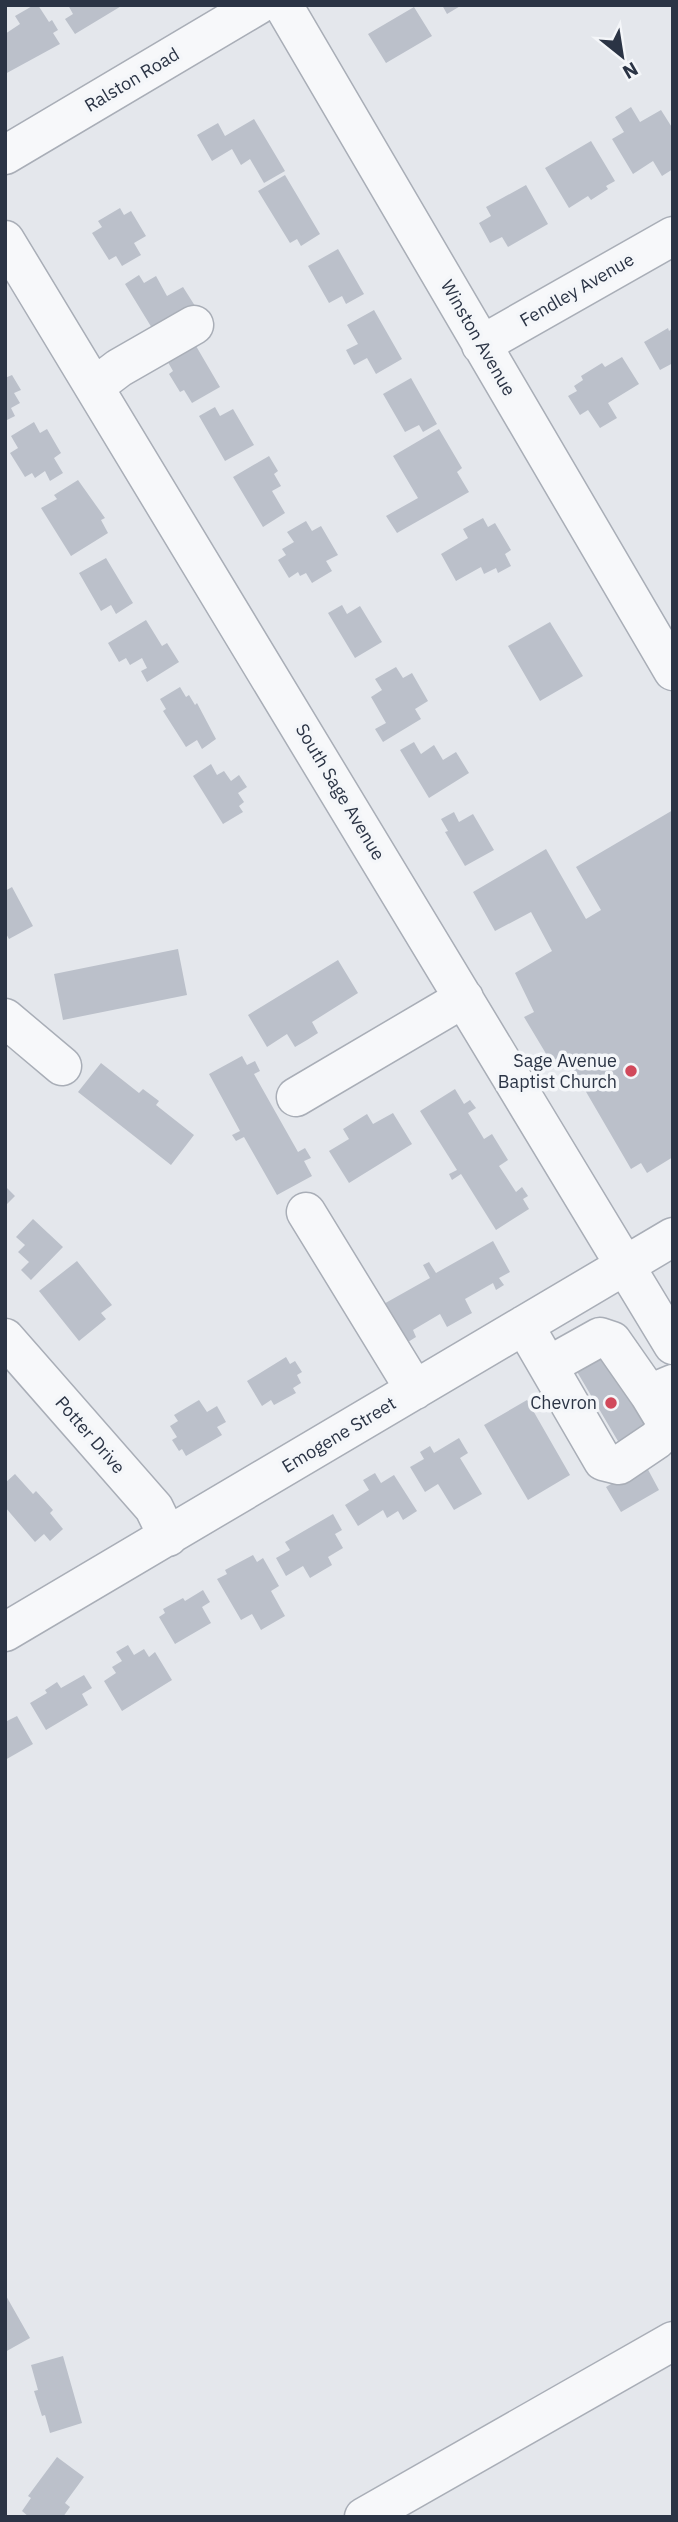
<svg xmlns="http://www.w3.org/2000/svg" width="678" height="2522" font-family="'IBM Plex Sans',sans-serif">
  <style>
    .building { fill: #bbc0ca }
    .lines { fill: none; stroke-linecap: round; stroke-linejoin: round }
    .minor-casing { stroke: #a9aeb7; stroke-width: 41 }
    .minor { stroke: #f7f8fa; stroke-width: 38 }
    .poi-dot { fill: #d1495b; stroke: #f4f6f9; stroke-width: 2.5 }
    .labels { text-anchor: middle; stroke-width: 7; stroke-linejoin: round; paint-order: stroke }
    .street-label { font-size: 18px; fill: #2b3445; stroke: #f4f6f9 }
    .poi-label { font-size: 18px; fill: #2b3445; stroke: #f4f6f9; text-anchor: end }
  </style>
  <rect width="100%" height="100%" fill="#e4e7ec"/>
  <!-- building -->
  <path class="building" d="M34,5H38L49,22L52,20L58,30L53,33L60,44L5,74V34L20,24L15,16Z
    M68,5H123L75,34L65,19L73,14Z
    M442,5H462L447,14Z
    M414,7L432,36L386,63L368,34Z
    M631,107L640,122L661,110L673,129V169L662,176L653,161L633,174L612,139L624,132L615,117Z
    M254,119L285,171L264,183L250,159L241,165L232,149L212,161L197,135L218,123L225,136Z
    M591,141L615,181L606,186L608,189L591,200L588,196L569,208L545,168Z
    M285,175L320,234L301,246L297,239L290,243L258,191Z
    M526,185L548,224L508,247L502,237L490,243L479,223L491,216L486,207Z
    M120,208L124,215L131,211L146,236L134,243L141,255L122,266L116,256L109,260L92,233L102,227L98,221Z
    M338,249L364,294L346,304L342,296L329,303L308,266Z
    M139,275L144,283L156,276L167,296L183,287L197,309L155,333L125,284Z
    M374,310L402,359L376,374L367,358L354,365L346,350L358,344L347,325Z
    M668,328L669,331L673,328V363L660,370L644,342Z
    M189,334L220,387L192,403L184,390L180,392L169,374L173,371L161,350Z
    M622,357L639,384L608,403L617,418L600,428L588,410L580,415L568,396L577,391L574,386L583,380L581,376L602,363L605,367Z
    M12,375L21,390L14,393L20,403L11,408L15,416L5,421V378Z
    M411,378L437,424L423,432L419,425L405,432L383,394Z
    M215,407L220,416L233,409L254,445L225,461L199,416Z
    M34,422L40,433L47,429L61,453L54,458L63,473L50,481L45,471L35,478L32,473L25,477L10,453L18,448L11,436Z
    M439,429L462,468L457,472L469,492L397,533L386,516L418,498L393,456Z
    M269,456L278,471L274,474L281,486L272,491L285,513L263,527L233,477Z
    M78,480L105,518L101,520L108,533L71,556L41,508L57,499L54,495Z
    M483,518L488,527L495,523L511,550L505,554L511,566L498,573L496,568L484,574L481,567L456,581L441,554L468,538L463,529Z
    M306,521L312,531L321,526L338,555L326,561L332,571L312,583L306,573L300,576L298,572L289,578L278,560L286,555L282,549L294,542L287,532Z
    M106,558L133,603L116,614L111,605L101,611L79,573Z
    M342,605L347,614L360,606L382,642L355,658L328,613Z
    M146,620L162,646L167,643L179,662L147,682L141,671L147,668L142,658L130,665L126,658L119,662L108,643Z
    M550,622L583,676L540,701L508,646Z
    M396,667L403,678L412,673L428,701L415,709L421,719L383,742L375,729L386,723L371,697L382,690L375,679Z
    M180,687L186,697L189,695L195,705L197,703L216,739L202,749L197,740L186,747L163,711L166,709L160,699Z
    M414,742L421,754L434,745L443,760L456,752L469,773L429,798L400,750Z
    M211,764L217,775L224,771L231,781L239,775L247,787L238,793L244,802L239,806L243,812L223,824L193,776Z
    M673,810V1157L647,1173L641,1163L631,1169L564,1054L551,1062L524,1017L534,1012L515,973L552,951L531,912L495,931L473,892L546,849L586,919L601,910L576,867Z
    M454,812L459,822L473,814L494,850L465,866L445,832L448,831L441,819Z
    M12,887L33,926L9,939L5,932V891Z
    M178,949L187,995L63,1020L54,974Z
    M338,960L358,993L312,1022L318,1033L307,1040L295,1047L287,1034L267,1047L248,1015Z
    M242,1056L247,1065L255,1061L260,1071L254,1074L298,1152L305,1148L311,1158L304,1161L312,1176L277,1195L244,1137L236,1141L232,1135L240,1131L209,1074Z
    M101,1063L139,1093L143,1089L159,1101L156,1105L194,1135L171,1165L78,1092Z
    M455,1089L464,1104L470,1100L476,1108L468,1113L481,1134L484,1139L492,1134L508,1160L499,1166L516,1192L522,1187L528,1196L523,1199L529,1209L496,1230L461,1174L452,1180L449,1174L457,1170L420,1111Z
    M393,1113L412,1144L349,1183L329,1151L349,1139L343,1129L367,1114L373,1124Z
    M5,1186L15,1196L5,1206Z
    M33,1219L63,1247L31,1280L21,1270L29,1262L18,1252L25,1245L16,1237Z
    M493,1241L510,1272L499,1278L504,1285L496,1290L493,1283L465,1299L472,1313L447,1327L440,1314L413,1330L416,1337L408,1342L405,1336L392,1344L373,1310L430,1278L423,1265L429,1262L436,1273Z
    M77,1261L112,1305L101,1313L106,1319L79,1341L39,1291Z
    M606,1352L655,1436L625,1453L576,1370Z
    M286,1357L290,1364L295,1361L302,1372L297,1375L301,1383L293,1388L296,1393L274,1405L271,1400L262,1406L247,1381Z
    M199,1400L207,1412L217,1406L226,1422L217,1427L222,1435L186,1456L182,1449L179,1451L172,1440L177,1437L170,1426L178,1421L174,1415Z
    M527,1400L570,1475L528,1500L484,1425Z
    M459,1438L468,1453L460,1458L482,1494L454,1510L438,1484L425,1492L410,1467L424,1459L420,1452L430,1446L434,1453Z
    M645,1464L659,1490L621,1512L606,1487Z
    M375,1473L381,1483L394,1475L417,1511L403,1520L398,1511L387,1518L383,1510L358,1526L345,1505L369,1490L363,1480Z
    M15,1474L33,1494L36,1491L45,1501L53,1510L50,1513L63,1529L50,1541L44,1534L35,1542L5,1507V1483Z
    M333,1514L342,1530L335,1534L343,1548L328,1557L332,1565L310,1578L303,1566L286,1576L276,1558L290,1550L285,1542Z
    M253,1555L257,1562L263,1558L279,1586L271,1591L285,1616L261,1630L252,1614L241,1620L217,1579L227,1574L225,1570Z
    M203,1590L210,1602L202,1607L211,1623L175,1644L159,1617L165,1613L163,1609L183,1598L185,1601Z
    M128,1645L134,1655L144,1649L149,1657L155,1652L172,1680L122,1711L104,1681L116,1673L112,1667L122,1661L116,1652Z
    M84,1675L92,1688L82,1694L88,1705L46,1730L30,1703L47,1693L45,1690L57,1682L61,1688Z
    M17,1716L33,1744L5,1760V1722Z
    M5,2294L30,2338L5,2352Z
    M63,2356L82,2423L50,2433L45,2415L42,2416L34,2391L38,2390L31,2365Z
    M57,2457L84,2477L65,2503L70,2507L63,2517H29L22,2511L31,2498L28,2496Z"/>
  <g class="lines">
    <!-- minor casing -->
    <g class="minor-casing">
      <path id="minor" d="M283,5L673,671
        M5,155L258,5
        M5,240L673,1345
        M481,345L673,236
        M94,387L119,368L194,325
        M5,1018L62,1066
        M296,1097L464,998
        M306,1212L415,1390
        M524,1325L603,1461L619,1465L656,1440L669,1427L649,1394L673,1384
        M5,1338L154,1508L168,1537
        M548,1366L600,1337L612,1341L649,1394
        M5,1632L673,1237
        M364,2517L673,2341"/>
    </g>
    <!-- minor -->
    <use href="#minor" class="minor"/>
  </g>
  <!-- markers -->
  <g class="poi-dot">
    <circle cx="631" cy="1071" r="7"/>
    <circle cx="611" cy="1403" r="7"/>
  </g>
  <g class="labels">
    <!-- street labels -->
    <g class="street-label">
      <text transform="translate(132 80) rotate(-31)" y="6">Ralston Road</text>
      <text transform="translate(577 290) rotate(-30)" y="6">Fendley Avenue</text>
      <text transform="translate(478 338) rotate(60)" y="6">Winston Avenue</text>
      <text transform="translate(340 792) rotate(59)" y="6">South Sage Avenue</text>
      <text transform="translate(90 1435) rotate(49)" y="6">Potter Drive</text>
      <text transform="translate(339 1435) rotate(-31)" y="6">Emogene Street</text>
    </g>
    <!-- poi labels -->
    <g class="poi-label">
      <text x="617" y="1067">Sage Avenue<tspan x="617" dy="21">Baptist Church</tspan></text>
      <text x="597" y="1409">Chevron</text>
    </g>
  </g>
  <!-- border -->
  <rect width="678" height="2522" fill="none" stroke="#2b3445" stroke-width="14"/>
  <!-- north arrow -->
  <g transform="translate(622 56) rotate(150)" stroke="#f4f6f9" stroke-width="5" paint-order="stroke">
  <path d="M0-5L12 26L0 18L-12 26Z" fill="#2b3445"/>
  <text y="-10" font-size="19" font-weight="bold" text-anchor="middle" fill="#2b3445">N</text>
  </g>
</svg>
